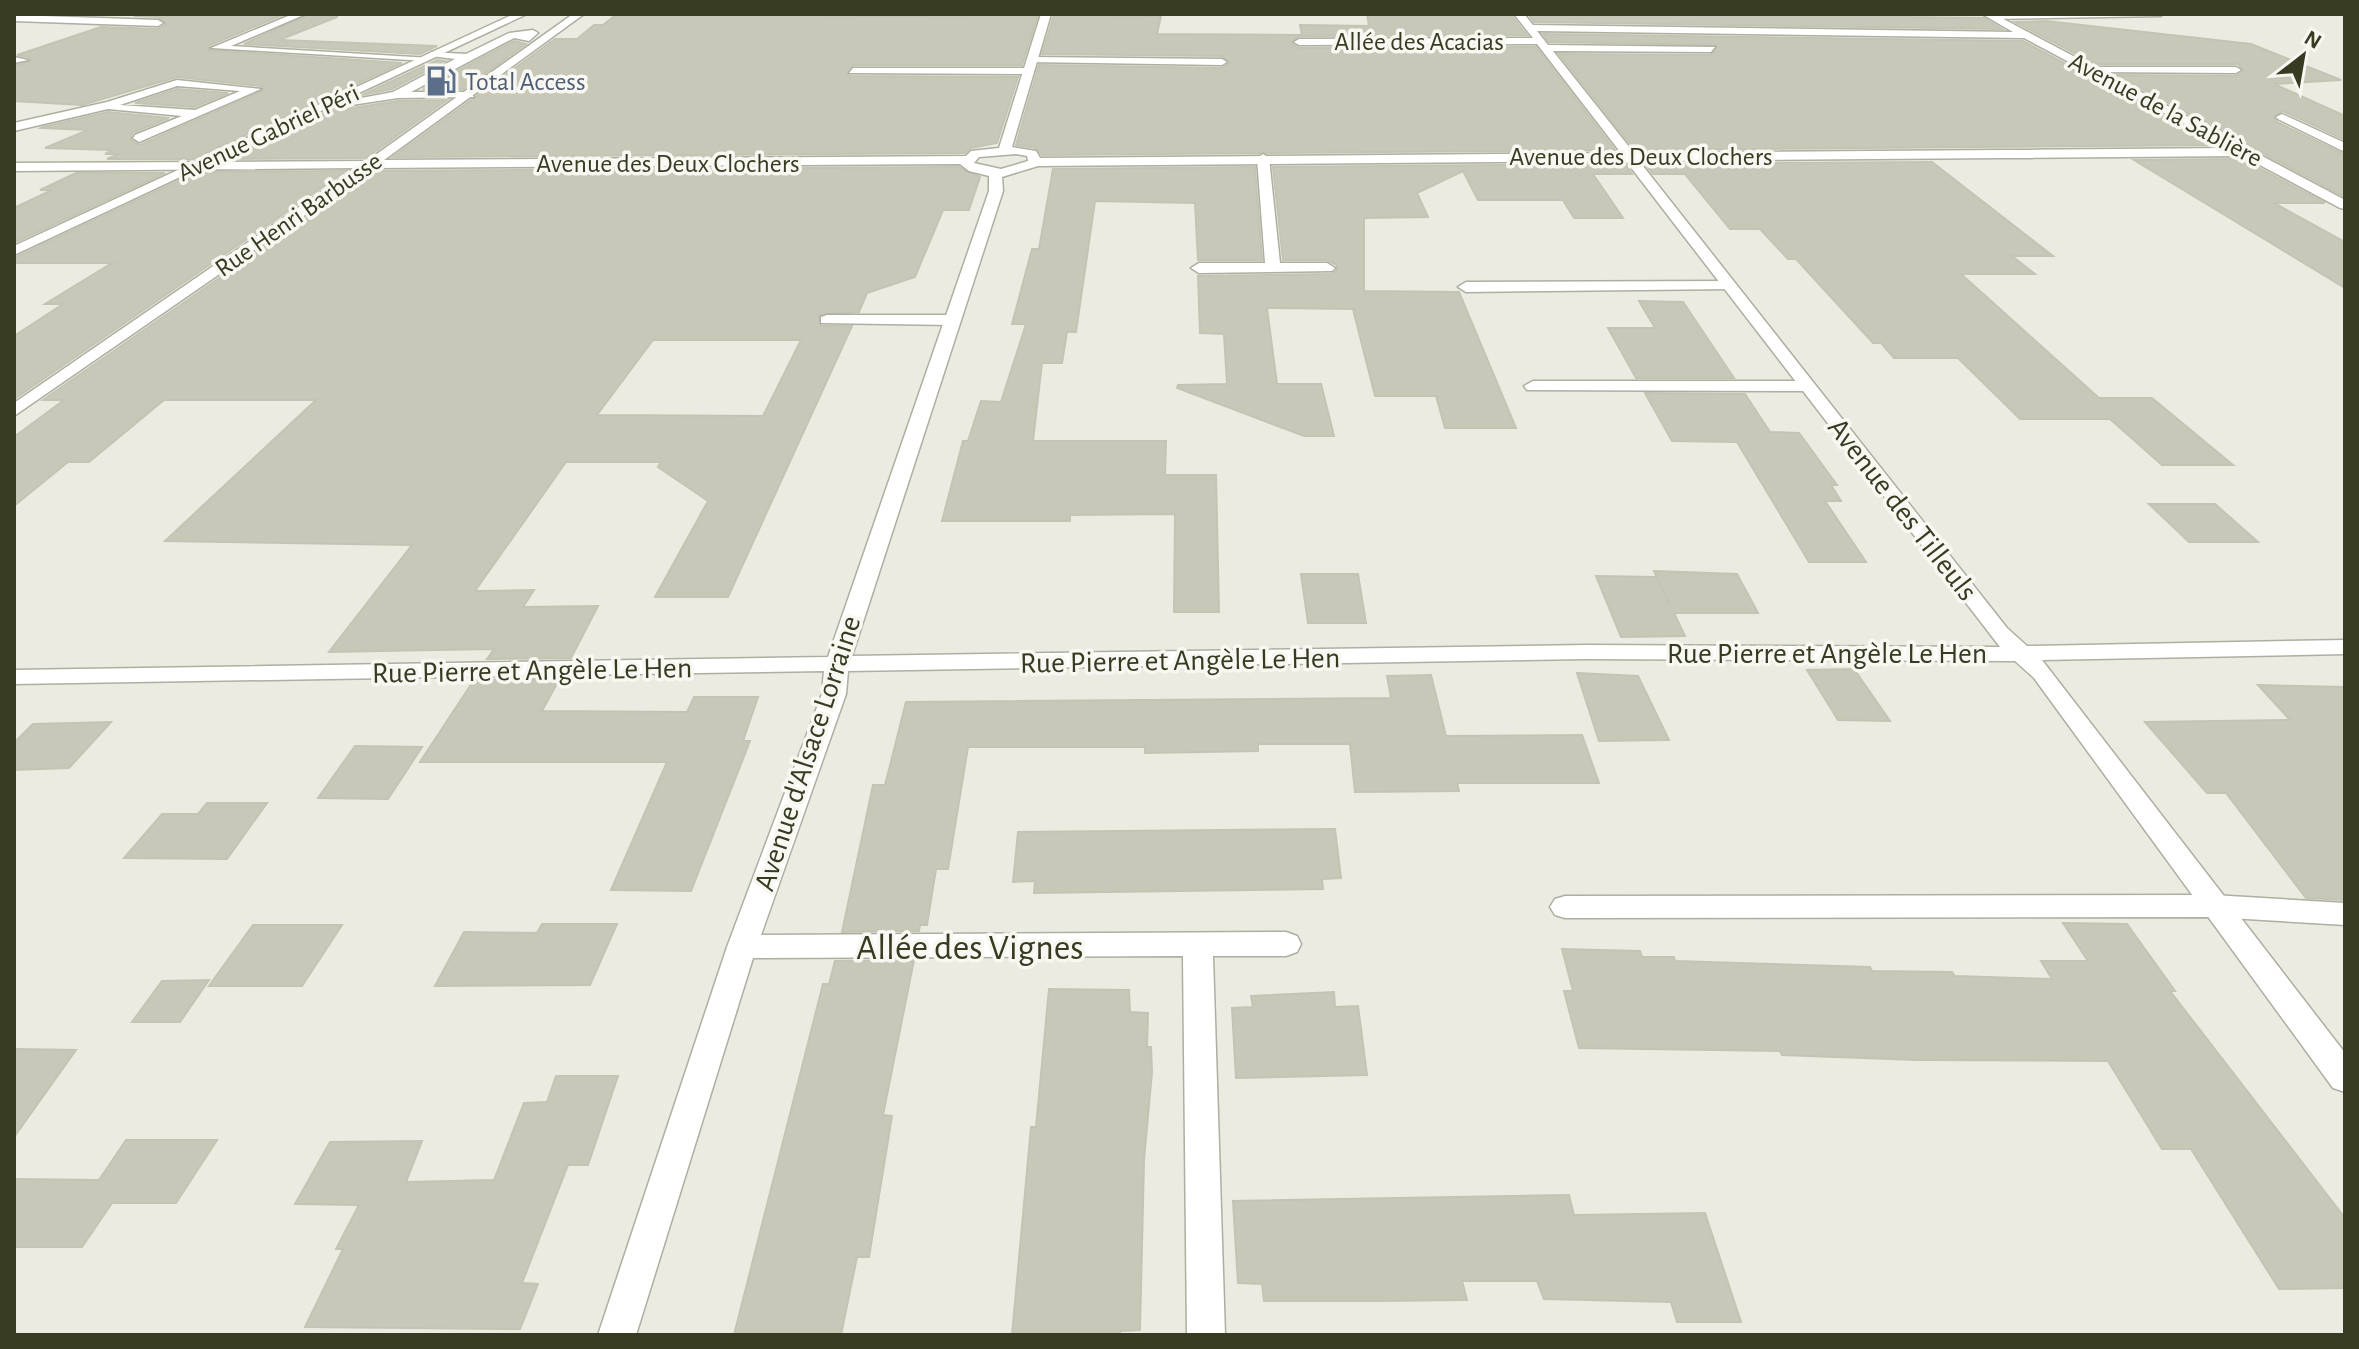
<svg xmlns="http://www.w3.org/2000/svg" width="2359" height="1349" font-family="'Alegreya Sans',sans-serif">
  <style>
    .building { fill: #c8c8b9; stroke: #c3c4b3; stroke-width: 2; fill-rule: evenodd }
    .lines { fill: none; stroke-linecap: round; stroke-linejoin: round }
    .service-casing { stroke: #adafa0; stroke-width: 3 }
    .minor-casing { stroke: #adafa0; stroke-width: 3 }
    .tertiary-casing { stroke: #adafa0; stroke-width: 3 }
    .service { fill: #fff; fill-rule: evenodd }
    .minor { fill: #fff; fill-rule: evenodd }
    .tertiary { fill: #fff; fill-rule: evenodd }
    .labels { text-anchor: middle; stroke-width: 7; stroke-linejoin: round; paint-order: stroke }
    .far-street-label { font-size: 26px; fill: #363b22; stroke: #f8f7f1 }
    .far-service-label { font-size: 26px; fill: #4e5e75; stroke: #f8f7f1; text-anchor: start }
    .street-label { font-size: 30px; fill: #363b22; stroke: #f8f7f1 }
    .near-street-label { font-size: 36px; fill: #363b22; stroke: #f8f7f1 }
  </style>
  <rect width="100%" height="100%" fill="#ebebe1"/>
  <!-- building -->
  <path class="building" d="M140,14H285L210,45L209,50L402,63L194,159H107L119,154H105L113,150L45,148L88,130L41,128L43,127L108,112L169,118L132,133L131,140L140,145L264,90L261,86L177,77L82,105L14,101V66L31,61L29,57L17,55L101,27L158,29L166,24L158,17L134,16Z
    M309,14H337V17L279,40L437,46L420,54L244,44Z
    M617,14L884,16L1038,15L1022,65H853L847,71L849,76L1018,77L997,143L971,148L965,153L393,157L555,39H577L594,25H603Z
    M1367,14L1511,15L1527,35L1299,36L1291,43L1299,48L1536,47L1615,150L1042,155L1036,148L1016,145L1039,65L1222,68L1230,63L1222,56L1042,54L1054,15L1161,16L1157,34L1302,35L1300,25L1369,26Z
    M1903,14L1907,17L1984,18L2002,29L1534,22L1529,15Z
    M2046,21L2251,44L2341,80L2274,84L2345,116V140L2283,111L2273,117L2277,122L2345,155V197L2116,75L2236,76L2244,71L2238,64H2095L2015,22Z
    M1543,34L2023,41L2218,145L1635,150L1559,54L1711,55L1717,45L1549,42Z
    M514,41L526,44L463,89H423Z
    M437,60L445,61L392,89L362,95Z
    M177,89L228,93L194,107L135,103Z
    M447,100L366,158L226,159L326,112L398,101Z
    M2242,159L2325,203H2274L2345,242V288L2134,160Z
    M1932,162L2053,256H2012L2035,274H1961L2099,398H2152L2233,465H2162L2110,419H2020L1958,358H1894L1881,343H1873L1796,259H1788L1760,229H1730L1685,174H1653L1645,164Z
    M1625,164L1632,174H1593L1623,218H1574L1563,200H1478L1463,171L1417,193L1428,217L1364,218V291L1459,292L1516,428H1445L1436,396H1375L1353,309L1267,308L1277,384H1321L1334,436H1304L1177,388L1178,385L1227,384L1224,334L1200,333L1198,276L1332,274L1337,270V265L1327,260H1283L1273,167Z
    M959,167L980,177L969,210H943L915,277L867,293L859,312L819,315L821,326H852L728,597H655L708,501L658,467L661,462H566L475,591L534,590L523,607L598,606L571,658L487,659L494,649L329,652L412,545L165,541L316,400H164L89,462H68L14,506V437L64,400H43L374,171ZM653,340H801L763,416L597,415Z
    M1255,167L1262,260H1198L1195,203L1095,201L1076,332H1067L1062,363H1042L1033,441H1166L1165,475H1216L1219,612H1174L1175,514L1070,515V521H942L963,441H968L981,401L1001,402L1026,324H1012L1032,249H1039L1053,169Z
    M346,171L14,399V336L63,304H45L112,263H14V258L197,172Z
    M76,173H165L14,243V208L52,190H40Z
    M1639,301L1683,302L1734,378H1636L1608,328H1655Z
    M1645,393L1745,394L1770,432L1799,433L1837,485H1831L1841,501H1825L1866,562H1809L1737,442L1672,441Z
    M2149,504H2215L2258,542H2189Z
    M1654,571L1737,574L1758,613H1674L1685,636L1621,637L1596,576L1656,577L1670,605Z
    M1301,574H1358L1366,623H1308Z
    M1854,669L1890,721L1838,720L1807,670Z
    M1577,673L1638,676L1669,740L1599,741Z
    M1431,675L1446,736L1582,735L1599,783H1457L1459,791L1355,792L1350,744H1258V751L1145,753V747H968L948,869H936L927,925H920L919,931L842,932L873,785H885L906,702L1391,698L1387,676Z
    M560,678L542,711L687,712L694,697H758L743,741H750L691,891L611,890L667,762H420L474,680Z
    M2258,685L2345,687V900L2306,898L2226,793H2207L2145,722L2290,720Z
    M111,722L69,768L14,770V743L33,724Z
    M355,746L422,747L388,799L318,798Z
    M207,803H267L227,859L124,858L162,814H198Z
    M1335,829L1341,878L1322,879L1323,889L1034,893L1035,881L1013,882L1018,832Z
    M2063,923L2127,924L2175,991H2170L2345,1218V1288L2279,1289L2191,1149H2162L2108,1061L1917,1060L1782,1055L1780,1051L1579,1048L1564,991H1573L1562,949L1640,951L1642,957H1674L1675,961L1870,967L1872,971L1952,972L1955,976L2052,979L2041,961H2088Z
    M542,924H617L590,985L435,986L464,932L537,933Z
    M253,925H342L302,986H209Z
    M914,960L883,1115L892,1116L869,1257H857L841,1335H734L823,984H829L835,961Z
    M209,980L180,1022H132L162,981Z
    M1049,989L1129,990L1130,1012L1148,1013L1147,1047H1151L1152,1072L1144,1160L1140,1330L1120,1331V1335H1012L1031,1127H1036Z
    M1334,992L1335,1007L1358,1006L1367,1075L1236,1078L1232,1008L1253,1007L1251,996Z
    M14,1049L76,1050L14,1137Z
    M556,1076H618L588,1165H568L522,1283L538,1284L520,1329L305,1327L343,1249H336L359,1205L295,1204L330,1142L422,1141L406,1182L494,1180L524,1103L547,1102Z
    M126,1140H217L176,1203H112L82,1247H14V1179L99,1180Z
    M1569,1195L1574,1215L1705,1213L1741,1322H1677L1671,1302L1544,1299L1537,1281H1462L1467,1300L1380,1301H1264L1262,1284L1238,1283L1233,1201Z"/>
  <g class="lines">
    <!-- service casing -->
    <g class="service-casing">
      <path id="service" d="M293,14H306L231,46L431,58L426,61L211,48Z
        M1989,14H2159L2161,16L1992,19Z
        M14,15L158,20L163,23L158,26L14,21Z
        M533,30L538,33L529,41L514,38L411,92H470L474,97L398,98L325,109L319,106L393,92L455,59L431,56V52L466,54L509,33Z
        M14,57L28,60L14,63Z
        M1032,57L1222,59L1227,62L1222,65L1028,62Z
        M2094,67H2236L2241,70L2236,73L2090,72Z
        M853,68H1029L1034,71L1029,74L849,73Z
        M2282,114L2345,143V152L2278,119L2276,117Z
        M1263,154L1269,158L1280,263H1327L1335,268L1332,271L1199,273L1191,268L1199,263H1265L1257,158Z
        M1728,281L1736,286L1733,289L1466,292L1458,287L1466,282Z
        M827,315H951L959,320L951,325L821,323V317Z
        M1533,381H1807L1816,386L1807,391L1527,390L1524,386Z
        M2213,895L2345,903V925L2213,917L1565,918L1555,915L1550,907L1555,899L1565,896Z"/>
    </g>
    <!-- minor casing -->
    <g class="minor-casing">
      <path id="minor" d="M573,14H584L384,160L966,156L971,151L999,148L1041,14H1051L1012,147L1036,151L1040,158L1621,153L1537,44L1299,45L1294,42L1299,39L1533,38L1514,14H1524L1533,25L2013,32L1982,14H1994L2345,200V209L2340,208L2243,156L1639,161L2007,628L2027,646L2345,640V654L2042,660L2345,1053V1092L2333,1088L2034,678L2015,661L1586,659L848,671L846,694L761,935L1286,932L1297,936L1301,944L1297,952L1286,956H1213L1225,1335H1187L1183,956L753,958L636,1335H598L727,947L822,694L824,671L14,684V670L828,657L989,191V176L969,171L960,164L373,168L14,416V403L356,168L14,171V163L367,161ZM1537,31L2024,38L2230,148L1634,153L1553,51L1711,52L1715,47L1548,45ZM1016,154L1027,156L1028,161L1001,169L974,163L979,157ZM1626,161L2000,647L1586,645L852,656L1003,191L1002,177L1038,166Z
        M177,80L261,89L139,142L133,138L135,135L182,116L108,109L14,131V123L107,102ZM177,86L240,91L195,110L120,105Z"/>
    </g>
    <!-- tertiary casing -->
    <g class="tertiary-casing">
      <path id="tertiary" d="M514,14H527L14,255V246Z"/>
    </g>
    <!-- service -->
    <use href="#service" class="service"/>
    <!-- minor -->
    <use href="#minor" class="minor"/>
    <!-- tertiary -->
    <use href="#tertiary" class="tertiary"/>
  </g>
  <!-- icons -->
  <defs>
    <g id="fuel-bare" transform="scale(2.4)"><path d="M-5.5-6h7V0h2V4h1.3V-2.5L3-4.5l.8-.8L6-3V5H2.5V1h-1V6h-7ZM-4.2-4.7v3.2H.2V-4.7Z" fill="#5c6f8a" stroke="#f8f7f1" stroke-width="2.5" paint-order="stroke"/></g>
  </defs>
  <g fill-rule="evenodd">
    <use href="#fuel-bare" x="441" y="81"/>
  </g>
  <g class="labels">
    <!-- far-street labels -->
    <g class="far-street-label">
      <text x="1419" y="50">Allée des Acacias</text>
      <text transform="translate(2166 109) rotate(28)" y="9">Avenue de la Sablière</text>
      <text transform="translate(268 132) rotate(-25)" y="9">Avenue Gabriel Péri</text>
      <text x="1641" y="165">Avenue des Deux Clochers</text>
      <text x="668" y="172">Avenue des Deux Clochers</text>
      <text transform="translate(298 214) rotate(-35)" y="9">Rue Henri Barbusse</text>
    </g>
    <!-- far-service labels -->
    <g class="far-service-label">
      <text x="465" y="90">Total Access</text>
    </g>
    <!-- street labels -->
    <g class="street-label">
      <text transform="translate(1903 509) rotate(52)" y="10">Avenue des Tilleuls</text>
      <text x="1827" y="663">Rue Pierre et Angèle Le Hen</text>
      <text transform="translate(1180 660) rotate(-1)" y="10">Rue Pierre et Angèle Le Hen</text>
      <text transform="translate(532 670) rotate(-1)" y="10">Rue Pierre et Angèle Le Hen</text>
      <text transform="translate(807 753) rotate(-72)" y="10">Avenue d'Alsace Lorraine</text>
    </g>
    <!-- near-street labels -->
    <g class="near-street-label">
      <text x="970" y="959">Allée des Vignes</text>
    </g>
  </g>
  <!-- border -->
  <rect width="2359" height="1349" fill="none" stroke="#363b22" stroke-width="32"/>
  <!-- north arrow -->
  <g transform="translate(2303 56) rotate(31)" stroke="#f8f7f1" stroke-width="6" paint-order="stroke">
  <path d="M0-6L14 30L0 20L-14 30Z" fill="#363b22"/>
  <text y="-12" font-size="22" font-weight="bold" text-anchor="middle" fill="#363b22">N</text>
  </g>
</svg>
